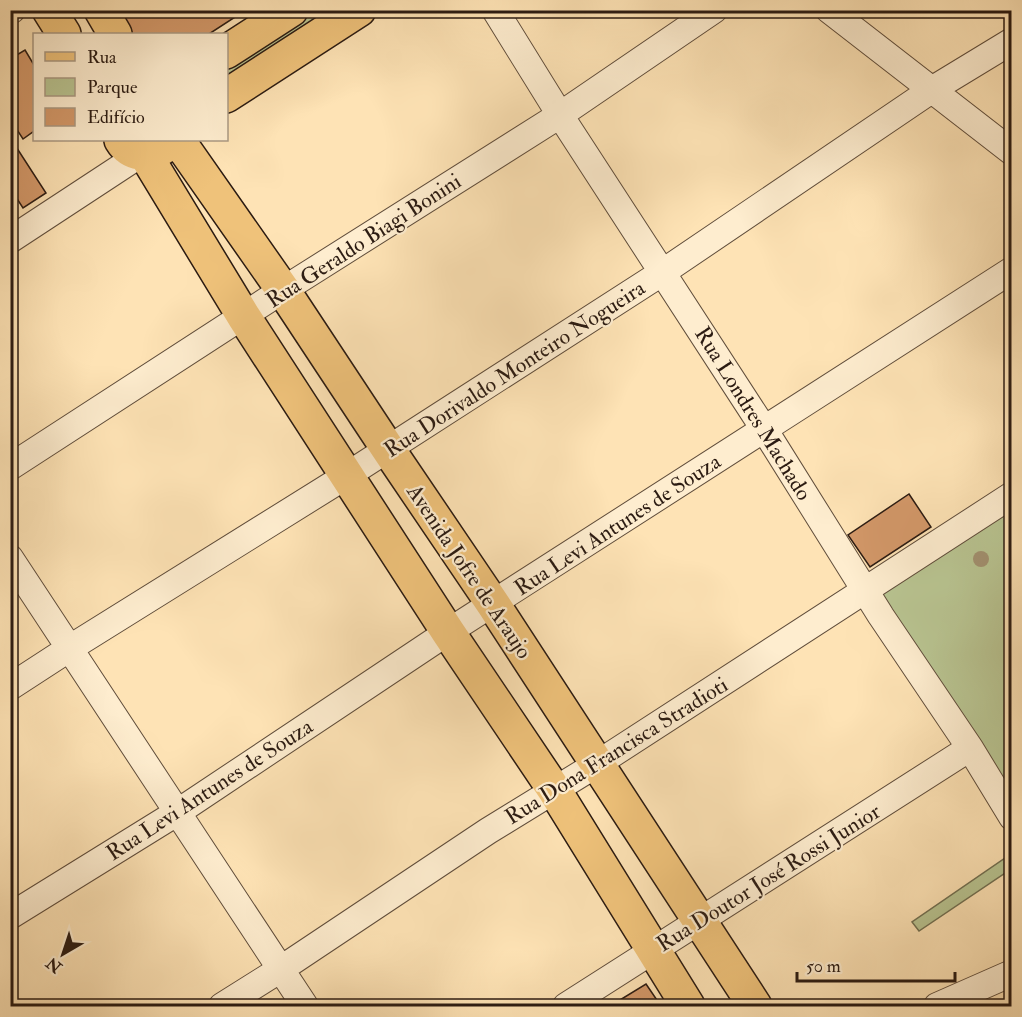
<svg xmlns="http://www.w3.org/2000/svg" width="1022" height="1017" font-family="'IM FELL Double Pica',serif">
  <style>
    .green { fill: #b9c592; stroke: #727052; stroke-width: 1.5 }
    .building { fill: #d39869; stroke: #2b1b12; stroke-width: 1.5 }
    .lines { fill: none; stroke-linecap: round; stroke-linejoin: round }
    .minor-casing { stroke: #604d3b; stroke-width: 28 }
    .major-casing { stroke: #2b1b12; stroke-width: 36 }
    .minor { stroke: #feedcf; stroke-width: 26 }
    .major { stroke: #efc27a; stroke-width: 33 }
    .tree { fill: #a29170 }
    .labels { text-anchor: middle; stroke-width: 4.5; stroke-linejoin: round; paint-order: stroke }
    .street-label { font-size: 22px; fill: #2b1b12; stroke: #feedcf }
  </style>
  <rect width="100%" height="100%" fill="#fee3b5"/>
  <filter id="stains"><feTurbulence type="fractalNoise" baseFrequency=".00333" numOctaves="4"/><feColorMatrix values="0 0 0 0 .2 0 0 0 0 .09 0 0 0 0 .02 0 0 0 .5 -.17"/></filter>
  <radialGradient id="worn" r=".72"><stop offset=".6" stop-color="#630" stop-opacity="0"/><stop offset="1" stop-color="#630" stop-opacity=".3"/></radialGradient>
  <!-- green -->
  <path class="green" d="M282,11H342L227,90L226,47Z
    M1011,508V813L870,595Z
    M1011,854V869L919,931L912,922Z"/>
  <!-- building -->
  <path class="building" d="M114,10H246L209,34H128Z
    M25,50L34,65V131L23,139L10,119V59Z
    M11,139L46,193L23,208L10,188Z
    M909,494L931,527L870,567L848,535Z
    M646,984L661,1006H610Z"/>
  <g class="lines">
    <!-- minor casing -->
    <g class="minor-casing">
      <path id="minor" d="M495,10L560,115L764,429L881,616L970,748L1012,817
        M829,10L1012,152
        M10,11L12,10
        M10,240L141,154
        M10,467L283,290L560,115L714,10
        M10,558L305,1006
        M10,687L70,648L346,476L663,272L933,89L1012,41
        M10,916L178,812L448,632L1012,270
        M222,1006L281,969L488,831L597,764L1012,495
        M566,1006L970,748
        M937,1006L1012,973"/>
    </g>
    <!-- major casing -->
    <g class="major-casing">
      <path id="major" d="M49,10L64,34
        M101,10L115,34
        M226,52L291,10
        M226,96L359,10
        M121,140C130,155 149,158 164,147
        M178,140L283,290L388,449L493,604L755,1006
        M145,154L244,317L448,632L555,791L688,1006"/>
    </g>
    <!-- minor -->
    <use href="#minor" class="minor"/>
    <!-- major -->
    <use href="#major" class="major"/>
  </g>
  <!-- trees -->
  <circle class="tree" cx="981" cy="559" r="8"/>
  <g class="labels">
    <!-- street labels -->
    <g class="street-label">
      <text transform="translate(363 240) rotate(-33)" y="8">Rua Geraldo Biagi Bonini</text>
      <text transform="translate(514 368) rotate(-33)" y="8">Rua Dorivaldo Monteiro Nogueira</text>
      <text transform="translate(754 413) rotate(58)" y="8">Rua Londres Machado</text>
      <text transform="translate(617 524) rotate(-33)" y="8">Rua Levi Antunes de Souza</text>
      <text transform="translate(470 571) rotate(56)" y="8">Avenida Jofre de Araujo</text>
      <text transform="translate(616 750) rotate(-32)" y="8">Rua Dona Francisca Stradioti</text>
      <text transform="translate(209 789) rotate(-33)" y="8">Rua Levi Antunes de Souza</text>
      <text transform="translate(768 877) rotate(-32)" y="8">Rua Doutor José Rossi Junior</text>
    </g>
  </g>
  <!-- margin -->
  <rect width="1022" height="1017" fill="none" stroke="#fee3b5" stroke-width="36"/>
  <rect x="12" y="12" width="998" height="993" fill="none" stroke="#2b1b12" stroke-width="3"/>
  <rect x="18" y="18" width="986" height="981" fill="none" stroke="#2b1b12" stroke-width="1.5"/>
  <!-- legend -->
  <rect x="33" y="33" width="195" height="108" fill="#feedcf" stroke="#aa9983" stroke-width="1.5"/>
  <rect x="45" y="52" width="30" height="9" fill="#efc27a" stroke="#aa9983" stroke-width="1.5"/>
  <text x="87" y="63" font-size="18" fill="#2b1b12">Rua</text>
  <rect x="45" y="78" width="30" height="18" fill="#b9c592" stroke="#aa9983" stroke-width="1.5"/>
  <text x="87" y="93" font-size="18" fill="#2b1b12">Parque</text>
  <rect x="45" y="108" width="30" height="18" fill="#d39869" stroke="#aa9983" stroke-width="1.5"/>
  <text x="87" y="123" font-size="18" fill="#2b1b12">Edifício</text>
  <!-- north arrow -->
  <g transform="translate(63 954) rotate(219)" stroke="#feedcf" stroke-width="4.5" paint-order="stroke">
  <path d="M0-4.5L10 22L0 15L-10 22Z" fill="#2b1b12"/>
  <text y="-9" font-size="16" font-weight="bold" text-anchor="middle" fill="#2b1b12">N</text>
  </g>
  <!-- scale -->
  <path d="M797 972v9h158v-9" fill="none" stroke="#2b1b12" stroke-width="3"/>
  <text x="806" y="972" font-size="18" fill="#2b1b12" stroke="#feedcf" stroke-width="4.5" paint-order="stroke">50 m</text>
  <rect width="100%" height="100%" filter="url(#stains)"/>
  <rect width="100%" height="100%" fill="url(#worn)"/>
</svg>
